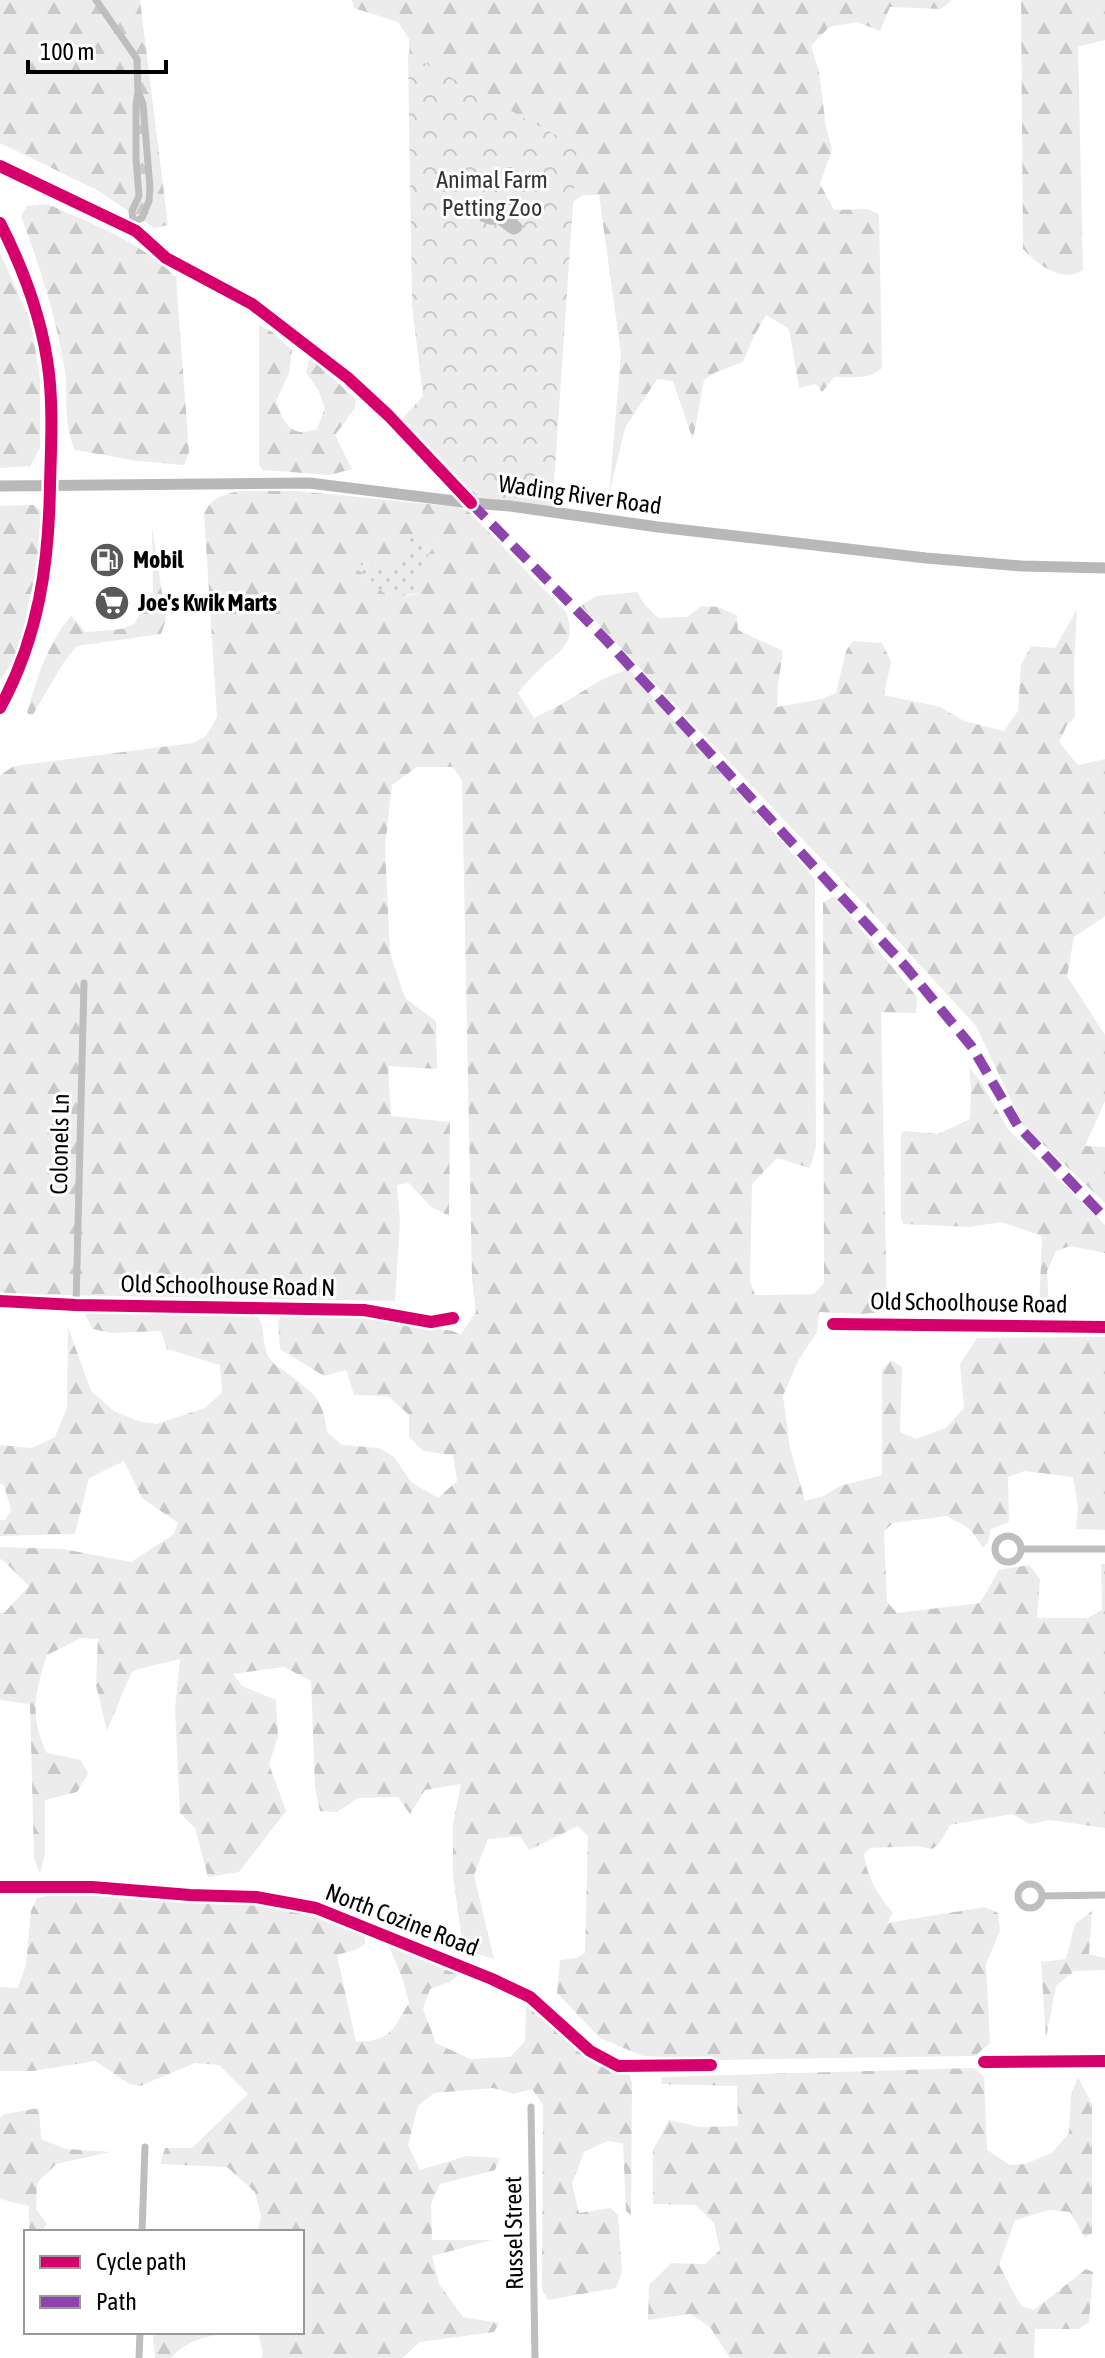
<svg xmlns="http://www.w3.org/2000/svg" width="1105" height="2358" font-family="'Asap Condensed',sans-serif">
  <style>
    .grass { fill: url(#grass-dots) }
    .forest { fill: url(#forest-firs); fill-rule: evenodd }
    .park { fill: url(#park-crowns) }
    .water { fill: #bfbfbf }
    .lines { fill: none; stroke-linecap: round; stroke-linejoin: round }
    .street { stroke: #bebebe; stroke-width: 7 }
    .secondary { stroke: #b8b8b8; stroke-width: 11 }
    .quiet { stroke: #8e44ad; stroke-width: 10; stroke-dasharray: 20 10; stroke-linecap: butt }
    .cycleway-casing { stroke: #fff; stroke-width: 17 }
    .cycleway { stroke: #d6006c; stroke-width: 12 }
    .labels { text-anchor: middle; stroke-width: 6; stroke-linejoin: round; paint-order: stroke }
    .park-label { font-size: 24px; fill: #333; stroke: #fff }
    .street-label { font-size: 24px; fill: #000; stroke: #fff }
    .poi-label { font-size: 24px; font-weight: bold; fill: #000; stroke: #fff; text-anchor: start }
  </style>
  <defs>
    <pattern id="grass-dots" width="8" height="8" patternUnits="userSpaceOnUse" patternTransform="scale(2)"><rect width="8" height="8" fill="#ececec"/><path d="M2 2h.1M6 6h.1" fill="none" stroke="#c9c9c9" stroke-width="1.8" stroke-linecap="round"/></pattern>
    <pattern id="forest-firs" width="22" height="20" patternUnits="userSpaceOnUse" patternTransform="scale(2)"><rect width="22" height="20" fill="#ececec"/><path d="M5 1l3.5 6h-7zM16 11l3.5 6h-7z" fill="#c9c9c9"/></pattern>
    <pattern id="park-crowns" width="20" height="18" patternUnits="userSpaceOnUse" patternTransform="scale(2)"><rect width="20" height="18" fill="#ececec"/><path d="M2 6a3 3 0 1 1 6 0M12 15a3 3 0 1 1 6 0" fill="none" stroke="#c9c9c9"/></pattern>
  </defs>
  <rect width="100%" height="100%" fill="#fff"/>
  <!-- grass -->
  <path class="grass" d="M441,533L423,571L417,593L396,597L379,591L367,576L353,568L367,563L391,573L406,536Z"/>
  <!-- forest -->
  <path class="forest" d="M0,0H140L168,225L154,228L95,189L0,143Z
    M352,0H952L941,9L890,7L880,31L857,22L829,27L811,46L819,72L826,127L832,149L820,184L834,210L868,209L879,214L882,368C870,380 850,377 834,377L822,392L816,384L799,388L789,329L766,315L754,336L743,362L714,373L704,380L693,440L673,381L657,379L625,428L609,495L621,354L599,195H583L562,209L411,107L409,39L398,22L354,8Z
    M1021,0H1105V40L1078,47L1083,270C1063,284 1037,264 1023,249Z
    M47,204C93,224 139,241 176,277L189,452L184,465L138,461L75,450C62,422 69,394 64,365C55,313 39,265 21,216L27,206Z
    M0,253L31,322L40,379V448L30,466L0,468Z
    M259,325L271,331L292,350L289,373L276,401C284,423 291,439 317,429L325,408L318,390L306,372L310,358L356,399L355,408L335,435L352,469L330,475L263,470L259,465Z
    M239,491H297L459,507L469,512L566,612C577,644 562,649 540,669C532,676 525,685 518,693L534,718L560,705L603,679L628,669L815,879L816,1148L810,1168L777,1158L752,1184L750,1281L755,1295L814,1294L824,1283L823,902L834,896L917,997L916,1013L881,1012L887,1312L861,1314L819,1312L817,1332L798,1361L783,1396L790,1448L805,1501L824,1496L840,1486L882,1475V1370L891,1360L902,1367L900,1432L916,1439L946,1428L964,1408L960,1364L977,1338L1105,1337V1530L1076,1529L1078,1507L1073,1477L1025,1471L1008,1477L1009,1522L991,1529L988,1542L983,1548L970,1529L947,1516L893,1523L884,1531L887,1602L897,1613L980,1603L999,1570L1029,1565L1040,1579L1037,1618H1088L1102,1610L1101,1564H1105V1828L1050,1820L1030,1824L1012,1814L950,1825L939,1844L932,1849L917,1846L870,1848L864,1854C866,1876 879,1896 893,1913L887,1923L985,1907L998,1913L1000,1931L986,1964L990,2043L975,2056L717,2060L643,2056L600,2038L557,1993L560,1960L576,1958L585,1953L588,1836L578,1826L529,1850L520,1836L488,1839L474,1875L494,1959L463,1949L453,1875V1824L461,1784L425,1790L410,1814L398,1797L358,1798L337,1812L320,1811L315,1786L311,1681L284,1667L233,1674L242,1686L276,1700L278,1737L269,1764L286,1811L239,1872L208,1877L195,1828L180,1813L175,1709L180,1659L138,1669L131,1673L107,1731L96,1685L98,1639L81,1638L47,1655C35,1691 29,1718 47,1753L81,1760L88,1774L77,1792L45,1800V1853L40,1874L34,1858L30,1704L0,1700V1613H4L29,1586L3,1560L0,1559V1547L63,1549L131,1562L174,1534L178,1523L142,1498L124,1461L89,1478L75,1534L0,1536V1520H5L11,1510L4,1485L0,1484V1445L32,1448L55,1437L67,1408L68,1327L91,1391L114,1411L138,1421L156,1424L205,1408L222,1392L220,1365L167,1349L161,1331L111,1333L93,1329L83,1311L256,1313C267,1326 260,1347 271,1360C274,1365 281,1369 286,1372C312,1393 323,1396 327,1432L342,1445L379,1448L394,1457L411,1482L438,1498L457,1481L453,1455L423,1451L409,1437V1415L388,1396L354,1395L346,1370L324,1376L280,1349L278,1322L282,1314L371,1317L452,1331L461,1334L476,1312L472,1280L462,780L453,767H417L392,785L385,846L390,953L405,998L436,1021L437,1069L388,1066L391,1116L450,1122L449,1216L430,1206L409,1183L397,1185L400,1222L395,1301L0,1294V775L14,766L193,743L206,736L217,717L204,514C212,497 221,496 239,491ZM440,535L424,563L423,571L416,574L417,594C374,602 385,586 355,568L367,563L391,574L399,561L408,555L406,536L426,543Z
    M33,505L43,512L37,565L19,650L0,681V506Z
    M152,526L166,620L161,634L77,646L64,662L32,716L27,713C37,677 47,645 71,616L86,632L122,629L134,624L153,592Z
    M637,592L645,605L658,618L687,617L701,606L718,607L737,615L738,630L783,651L778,685L777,707L822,699L836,693L846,651L853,641L882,643L891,662L884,695L940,707L964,721L1004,731L1018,711L1021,665L1031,646L1055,648L1077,609L1074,664L1075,717L1067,725L1059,742L1078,765L1105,759V916L1074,937L1067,976L1105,1035V1101L1085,1146L1105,1147V1203L1023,1125L976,1026L865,905L581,606L596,596Z
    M969,1067L981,1082L1008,1129L1105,1225V1253L1070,1246L1056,1251L1047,1271L1049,1309L1039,1313L1042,1236L1001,1222L970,1227L904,1224L901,1218V1135L903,1131L938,1134L970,1119L971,1088Z
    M55,1894L257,1903L317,1915L365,1933V1944L358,1949L337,1955L356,2042C392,2040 391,2032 409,2003L402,1977L388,1945L459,1975L450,1982L430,1989L423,2009L436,2043L470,2059L510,2057L525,2041L526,2006L600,2066L629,2074L632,2083L631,2215L626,2211L623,2143L607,2141L584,2152L572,2184L579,2213L611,2208L618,2215L622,2272L616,2288L548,2300L542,2289L543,2105L532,2089L514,2094L493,2088L434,2093L418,2106L408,2145L420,2170L467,2156L500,2158L495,2170L440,2184L431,2204L432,2240H492L432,2256L439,2284L463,2317L499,2323L494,2332L420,2342L402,2358H261L263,2354L258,2333C226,2334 194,2332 171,2358H155L153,2336L158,2332H302V2232H258L261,2216L255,2192L227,2167L160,2164L165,2148H192L248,2094L219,2065L195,2063L140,2086L129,2084L95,2061L33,2071H0V1987L18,1988L26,1965L31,1911L37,1898Z
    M1092,1911L1089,1954L1105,1958V1970L1074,1971L1056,1986L1046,2038L1041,1962L1066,1959L1075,1924Z
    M974,2068L984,2077L987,2150L1010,2165L1025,2164L1052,2153L1069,2133L1071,2095L1078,2077L1092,2104V2233L1085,2238L1070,2212L1049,2210L1015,2220L999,2265L1021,2306L1034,2310L1086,2269L1093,2272L1089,2322L1079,2329H1035L1034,2358H730L710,2327L690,2314L648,2320L649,2285L671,2263L705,2264L720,2250L714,2223L696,2205L653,2204V2150L669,2120L700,2127L738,2126L737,2086L662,2084L661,2077Z
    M39,2108L41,2139L66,2149L111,2152L56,2164L37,2183L36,2209L47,2224L41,2232H29V2206L0,2199V2118L5,2114Z"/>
  <!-- park -->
  <path class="park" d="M408,54L577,147L554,482V512L472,503L397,425L423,396L412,305Z"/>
  <!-- water -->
  <path class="water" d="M483,204H492L501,214L516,218L523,226L521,231C511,240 506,229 497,224L491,225L480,221L479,214Z"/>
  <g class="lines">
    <!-- street -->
    <path class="street" d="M96,0L137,59L138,92L136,105V158L139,196L132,211L133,222L130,229
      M0,166L136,231L166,258L252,304L348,378L389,416L471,503
      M133,222L142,218L149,201L150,188L143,104L139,94
      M0,1301L76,1305L364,1310L431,1322L453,1318
      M76,1305L84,983
      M833,1324L1105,1327
      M995 1549a13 13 0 1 1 26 0a13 13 0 1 1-26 0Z
      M1021,1549H1105
      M1018 1896a12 12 0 1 1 24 0a12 12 0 1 1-24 0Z
      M0,1887H92L190,1895L256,1897L316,1908L492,1979L530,1997L590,2051L618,2066L711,2065
      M1042,1896L1105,1895
      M984,2062L1105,2061
      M531,2107L535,2358
      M142,2232L145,2147
      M139,2358L140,2332"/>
    <!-- secondary -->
    <path class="secondary" d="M0,223C24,270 43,321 49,374C53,410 51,447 50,484C49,564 39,636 0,708
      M0,486L309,483L471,503L510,506L658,527L926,558L1022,566L1105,568"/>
    <!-- quiet -->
    <path class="quiet" d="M471,503L605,639L906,967L972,1047L1018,1126L1105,1218"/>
    <!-- cycleway casing -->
    <g class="cycleway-casing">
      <path id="cycleway" d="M0,166L136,231L166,258L252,304L348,378L389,416L471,503
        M0,223C24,270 43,321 49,374C53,410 51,447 50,484C49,564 39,636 0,708
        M0,1301L76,1305L364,1310L431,1322L453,1318
        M833,1324L1105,1327
        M0,1887H92L190,1895L256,1897L316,1908L492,1979L530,1997L590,2051L618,2066L711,2065
        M984,2062L1105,2061"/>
    </g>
    <!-- cycleway -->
    <use href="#cycleway" class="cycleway"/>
  </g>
  <!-- icons -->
  <defs>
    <g id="fuel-disc" transform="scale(1.8)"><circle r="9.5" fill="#595959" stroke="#fff"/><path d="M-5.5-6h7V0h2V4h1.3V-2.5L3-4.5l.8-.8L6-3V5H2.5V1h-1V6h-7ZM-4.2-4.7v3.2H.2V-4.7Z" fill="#fff"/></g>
    <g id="supermarket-disc" transform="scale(1.8)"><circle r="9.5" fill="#595959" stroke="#fff"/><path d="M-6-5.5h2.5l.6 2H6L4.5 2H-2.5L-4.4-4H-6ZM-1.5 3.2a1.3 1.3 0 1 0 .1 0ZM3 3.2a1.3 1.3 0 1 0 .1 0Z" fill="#fff"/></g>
  </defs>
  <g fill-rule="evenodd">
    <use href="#fuel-disc" x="107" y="560"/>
    <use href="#supermarket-disc" x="112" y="603"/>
  </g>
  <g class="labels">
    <!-- park labels -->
    <g class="park-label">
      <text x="492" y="188">Animal Farm<tspan x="492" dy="28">Petting Zoo</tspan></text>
    </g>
    <!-- street labels -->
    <g class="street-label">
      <text transform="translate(580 495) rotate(8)" y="8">Wading River Road</text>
      <text transform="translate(60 1144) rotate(-89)" y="8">Colonels Ln</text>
      <text transform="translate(228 1286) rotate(1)" y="8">Old Schoolhouse Road N</text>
      <text transform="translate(969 1303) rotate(1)" y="8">Old Schoolhouse Road</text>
      <text transform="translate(402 1920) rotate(21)" y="8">North Cozine Road</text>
      <text transform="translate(514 2233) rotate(-91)" y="8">Russel Street</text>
    </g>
    <!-- poi labels -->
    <g class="poi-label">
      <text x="133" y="568">Mobil</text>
      <text x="138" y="611">Joe's Kwik Marts</text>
    </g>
  </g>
  <!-- legend -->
  <rect x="24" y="2230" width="280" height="104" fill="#ffffff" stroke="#999999" stroke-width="2"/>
  <rect x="40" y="2256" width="40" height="12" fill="#d6006c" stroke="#999999" stroke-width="2"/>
  <text x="96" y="2270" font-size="24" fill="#000000">Cycle path</text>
  <rect x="40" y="2296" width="40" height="12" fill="#8e44ad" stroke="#999999" stroke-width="2"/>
  <text x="96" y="2310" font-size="24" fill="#000000">Path</text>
  <!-- scale -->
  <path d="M28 60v12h138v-12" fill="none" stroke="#000000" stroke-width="4"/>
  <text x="40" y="60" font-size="24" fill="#000000" stroke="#ffffff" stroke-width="6" paint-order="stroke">100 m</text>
</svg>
